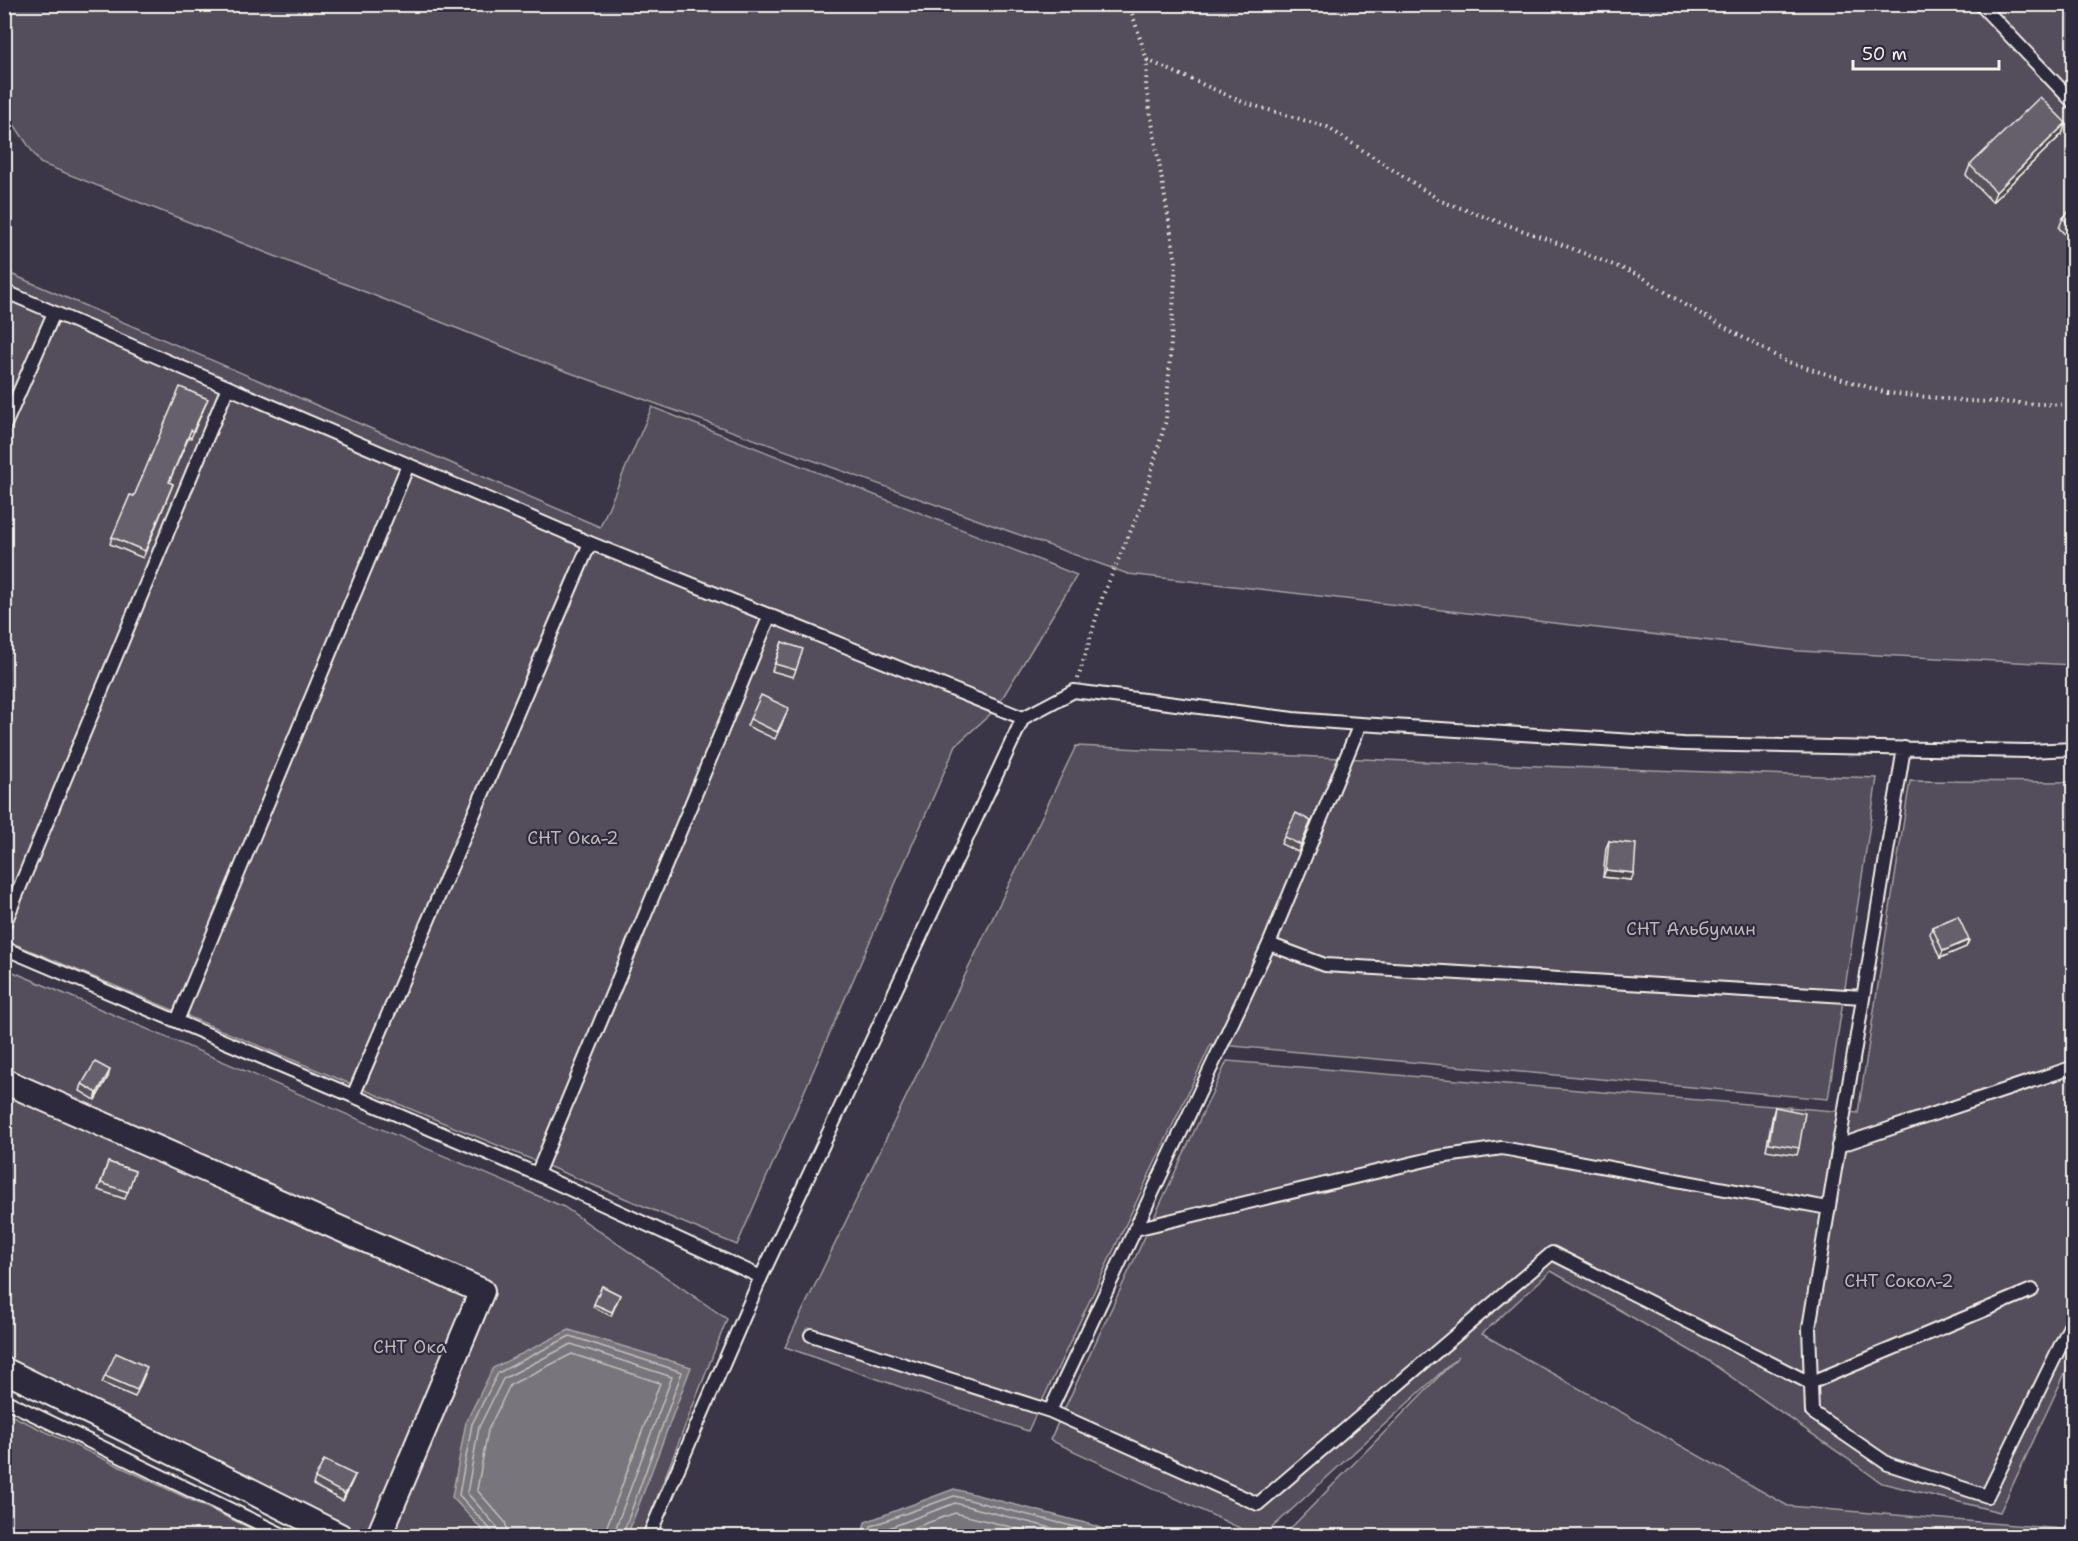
<svg xmlns="http://www.w3.org/2000/svg" width="2078" height="1541" font-family="'Shantell Sans',sans-serif">
  <style>
    .green { fill: #534e5c; stroke: #a4a0a2; stroke-width: 1.5 }
    .water { fill: #78747b; stroke: #aaa6a7; stroke-width: 1.5 }
    .lines { fill: none; stroke-linecap: round; stroke-linejoin: round }
    .shore { stroke: #c2bfbc; stroke-width: 1.5 }
    .service-casing { stroke: #f4f1e8; stroke-width: 16 }
    .minor-casing { stroke: #f4f1e8; stroke-width: 28 }
    .path { stroke: #f4f1e8; stroke-width: 4; stroke-dasharray: 1.5 4.5; stroke-linecap: butt }
    .service { stroke: #2f2a3d; stroke-width: 12 }
    .minor { stroke: #2f2a3d; stroke-width: 24 }
    .wall { fill: #57535d; stroke: #f4f1e8; stroke-width: 1.5 }
    .shaded-wall { fill: #47444c; stroke: #f4f1e8; stroke-width: 1.5 }
    .building { fill: #65616c; stroke: #f4f1e8; stroke-width: 1.5 }
    .labels { text-anchor: middle; stroke-width: 4.5; stroke-linejoin: round; paint-order: stroke }
    .park-label { font-size: 18px; fill: #bcb8b7; stroke: #2f2a3d }
  </style>
  <rect width="100%" height="100%" fill="#3b3647"/>
  <filter id="ink" filterUnits="userSpaceOnUse"><feTurbulence type="fractalNoise" baseFrequency=".0167" numOctaves="2"/><feDisplacementMap in="SourceGraphic" scale="12" xChannelSelector="R" yChannelSelector="G"/><feConvolveMatrix kernelMatrix="1 2 1 2 8 2 1 2 1" color-interpolation-filters="sRGB"/></filter>
  <g filter="url(#ink)">
    <!-- green -->
    <path class="green" d="M4,5H2073V665L1799,651L1128,574L557,368L40,163L5,111Z
      M4,271L600,527L652,407L1077,575L995,710L956,745L737,1245L5,940Z
      M1076,746L1429,762L1877,778L1828,1099C1622,1080 1417,1064 1211,1044L1028,1431L785,1347Z
      M1910,781L2073,782V1356L2000,1512L1882,1483L1707,1360L1551,1271L1482,1334L1788,1506L2073,1530V1536H1283L1459,1356L1263,1536H1257L1050,1440L1227,1061L1858,1113Z
      M4,968L564,1207L727,1319L642,1536H366L5,1357Z
      M4,1412L267,1536H5Z"/>
    <!-- water -->
    <path class="water" d="M569,1330L691,1367L627,1536H488L452,1497L466,1422L493,1368Z
      M954,1489L1089,1524L1122,1536H862L865,1522Z"/>
    <g class="lines">
      <!-- shore -->
      <path class="shore" d="M492,1536L491,1530L459,1495L472,1424L498,1373L570,1336L682,1372L622,1536
        M500,1536L497,1527L467,1493L479,1427L503,1379L571,1344L672,1377L615,1530L614,1536
        M509,1536L505,1522L477,1490L488,1430L510,1385L572,1354L660,1383L607,1526L605,1536
        M868,1536L871,1526L954,1496L1087,1530L1104,1536
        M876,1536L878,1532L955,1503L1082,1536
        M891,1536L955,1513L1047,1536"/>
      <!-- service casing -->
      <g class="service-casing">
        <path id="service" d="M1980,4L2074,103
          M4,291L590,543L1023,718
          M4,427L54,313
          M1904,748L1809,1328L1812,1412L1888,1464L1987,1496L2074,1318
          M4,925L228,387
          M1269,944L1325,965L1863,997
          M4,948L537,1174L761,1277
          M177,1021L408,465
          M353,1096L590,543
          M1838,1146L2074,1067
          M537,1174L770,615
          M1135,1229L1439,1157L1502,1148L1828,1208
          M811,1335L1050,1411L1258,1504L1552,1253L1810,1383L2032,1290
          M4,1400L285,1536
          M1050,1411L1269,944L1360,724
          M649,1536L761,1277L1023,718L1074,691L1293,719L1360,724L1683,744L2028,751L2074,749"/>
      </g>
      <!-- minor casing -->
      <g class="minor-casing">
        <path id="minor" d="M4,1081L482,1291L379,1536
          M4,1370L241,1486L340,1536"/>
      </g>
      <!-- path -->
      <path class="path" d="M1147,60L1245,103L1327,127L1441,201L1563,245L1641,276L1685,305L1785,361L1887,393L1968,401L2068,405L2074,408
        M1078,679L1103,595L1142,505L1166,420L1176,262L1146,87L1147,60L1129,4"/>
      <!-- service -->
      <use href="#service" class="service"/>
      <!-- minor -->
      <use href="#minor" class="minor"/>
    </g>
    <!-- wall -->
    <path class="wall" d="M2066,123L2062,134L1992,202L1966,175L1970,165Z
      M2073,207V243L2059,228L2063,218Z
      M205,406L191,438L189,437L169,482L173,484L143,558L110,544L112,537Z
      M782,642L796,670L793,677L772,671Z
      M786,715L775,739L747,726L750,719Z
      M1311,821L1298,852L1281,844L1284,837Z
      M1609,841L1631,880L1603,877L1606,848Z
      M1932,927L1969,940L1966,947L1940,958L1930,934Z
      M108,1077L95,1100L80,1091L82,1084Z
      M1775,1107L1799,1148L1797,1155L1766,1150L1773,1114Z
      M108,1162L135,1171L125,1199L98,1190Z
      M602,1286L620,1295L611,1316L593,1307Z
      M145,1374L135,1397L102,1383L105,1376Z
      M355,1475L343,1501L313,1485L315,1478Z"/>
    <!-- shaded-wall -->
    <path class="shaded-wall" d="M2066,123L2062,134L1992,202L1996,192Z
      M1606,870L1634,873L1631,880L1603,877Z
      M1969,940L1966,947L1940,958L1943,951Z
      M110,1070L108,1077L95,1100L97,1093Z
      M355,1475L352,1482L343,1501L345,1494Z"/>
    <!-- building -->
    <path class="building" d="M2040,97L2066,123L1996,192L1970,165Z
      M2073,207V229L2063,218Z
      M180,387L208,399L193,431L191,430L169,482L173,484L145,551L112,537L130,495L134,496Z
      M782,642L803,649L796,670L775,664Z
      M761,695L789,708L777,732L750,719Z
      M1296,813L1311,821L1301,845L1284,837Z
      M1609,841L1636,844L1634,873L1606,870Z
      M1958,916L1969,940L1943,951L1932,927Z
      M95,1062L110,1070L97,1093L82,1084Z
      M1775,1107L1805,1113L1799,1148L1769,1143Z
      M108,1162L135,1171L128,1192L101,1183Z
      M602,1286L620,1295L612,1312L594,1304Z
      M116,1353L147,1367L137,1390L105,1376Z
      M324,1460L355,1475L345,1494L315,1478Z"/>
  </g>
  <g class="labels">
    <!-- park labels -->
    <g class="park-label">
      <text x="573" y="844">СНТ Ока-2</text>
      <text x="1691" y="935">СНТ Альбумин</text>
      <text x="1899" y="1287">СНТ Сокол-2</text>
      <text x="410" y="1353">СНТ Ока</text>
    </g>
  </g>
  <!-- margin -->
  <rect width="2078" height="1541" fill="none" stroke="#2f2a3d" stroke-width="24"/>
  <rect x="12" y="12" width="2054" height="1517" fill="none" stroke="#f4f1e8" stroke-width="2" filter="url(#ink)"/>
  <!-- scale -->
  <path d="M1853 60v9h146v-9" fill="none" stroke="#f4f1e8" stroke-width="3"/>
  <text x="1862" y="60" font-size="18" fill="#f4f1e8" stroke="#2f2a3d" stroke-width="4.5" paint-order="stroke">50 m</text>
</svg>
